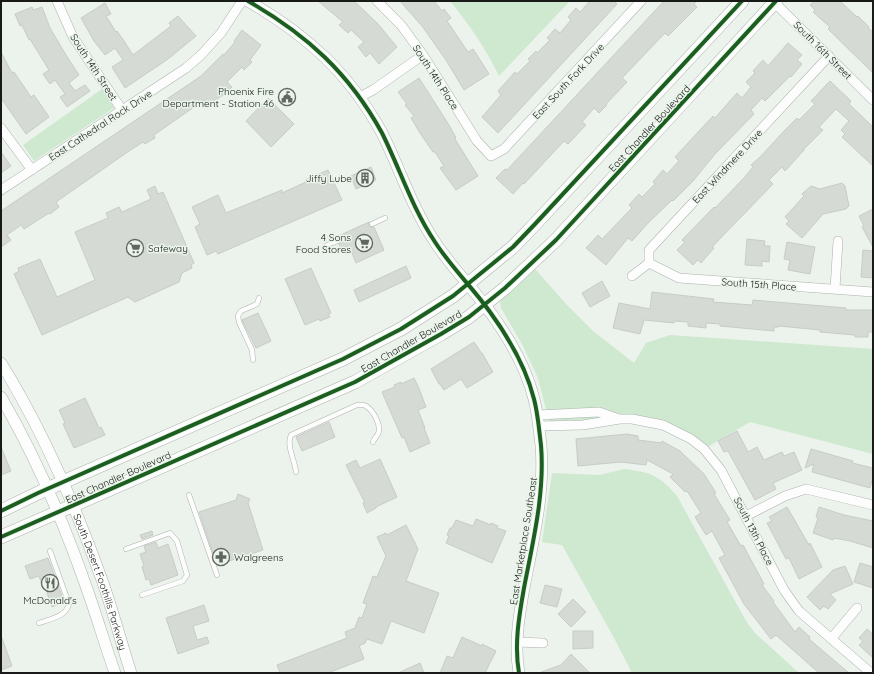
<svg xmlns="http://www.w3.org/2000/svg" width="874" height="674" font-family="Quicksand,sans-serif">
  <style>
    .green { fill: #cee9cf }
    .building { fill: #d5dad5; stroke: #c7ccc7 }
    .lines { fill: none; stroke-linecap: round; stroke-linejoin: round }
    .service-casing { stroke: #adb2ad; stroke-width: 5.5 }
    .minor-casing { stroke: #adb2ad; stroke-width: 10 }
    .tertiary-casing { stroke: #adb2ad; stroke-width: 12 }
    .secondary-casing { stroke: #adb2ad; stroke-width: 14 }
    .service { stroke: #fcfdfc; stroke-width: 4.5 }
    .minor { stroke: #fcfdfc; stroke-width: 9 }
    .tertiary { stroke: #fcfdfc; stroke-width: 11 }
    .secondary { stroke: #fcfdfc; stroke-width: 13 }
    .cycleway-casing { stroke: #eaf4ea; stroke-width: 6 }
    .cycleway { stroke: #1b5e20; stroke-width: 4 }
    .labels { text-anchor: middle; stroke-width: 3; stroke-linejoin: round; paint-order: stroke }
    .street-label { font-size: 10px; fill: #171a17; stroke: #eaf4ea }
    .poi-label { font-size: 10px; fill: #171a17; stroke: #eaf4ea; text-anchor: end }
  </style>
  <rect width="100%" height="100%" fill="#ecf2ec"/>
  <!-- green -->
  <path class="green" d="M450,1H570L499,76C486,49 469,24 450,1Z
    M102,89L114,108L34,161L23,145Z
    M535,269L566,304L593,331L634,363L646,343L670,335L873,349V454L750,422L704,449L674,430L620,419L549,421L538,378L523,346L501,308L500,302L504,296Z
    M624,469C651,472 660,476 677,496L746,621L755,633L799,673H632L613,636L562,545L542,542L552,473L600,475Z"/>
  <!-- building -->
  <path class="building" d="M318,1H354L378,24L397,47L379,64L370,53L366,57L358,47L364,42L351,30L348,33L339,25L343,22Z
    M400,1H434L442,11L444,9L451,18L447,21L468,52L473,49L489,74L464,90L446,60L422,26Z
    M590,1H614L617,4L498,133L482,117L501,95L498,91L515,72L517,74L530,61L528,59L536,51L537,53L550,40L547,38L555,29L560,33L571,20L568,17L576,8L580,12Z
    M664,1H697L694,4L697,7L668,36L665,33L622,78L627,82L606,104L607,105L599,113L594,108L582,122L586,125L568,144L564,141L524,184L523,183L513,194L496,178L505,169L507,170Z
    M815,1H840L857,17L858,16L869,27L868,28L873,32V73L828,29L830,27L813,12L815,10L810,5Z
    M105,3L111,14L106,16L116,32L117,31L124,41L133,55L171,26L169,23L178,16L196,36L168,59L125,88L112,67L123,60L115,48L105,55L94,41L81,18Z
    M32,7L33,10L42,7L50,28L66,55L79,75L69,83L75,91L85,85L90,91L67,107L60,97L65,94L55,80L50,84L43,74L49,70L30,39L29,40L22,25L20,26L15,14Z
    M242,30L261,45L250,60L252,62L244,70L242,67L227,82L232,87L223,95L208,105L204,100L154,135L155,138L145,144L143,142L129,151L56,202L59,207L50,214L49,213L24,229L21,225L7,235L11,240L1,247V211L201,76L223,54L224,55L235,42L234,41Z
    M788,43L802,55L797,60L802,64L791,77L790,76L765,101L762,98L751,110L754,114L715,154L693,181L673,201L672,200L648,223L632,241L628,238L606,265L586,248L598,235L602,239L632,208L629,205L639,194L642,197L655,184L653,182L663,170L667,174L679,161L675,157L713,116L715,118L737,93L742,98L751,87L746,82L755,73L753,71L763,60L768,66Z
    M1,52L12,73L14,72L31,97L34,95L49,117L26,134L1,98Z
    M419,78L449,125L456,138L455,139L478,176L456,190L440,168L444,166L435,152H433L420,133L411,118L414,116L405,105L407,104L398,92Z
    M830,81L851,101L849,104L873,127V166L842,137L845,134L841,130L849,121L836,109L819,127L823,130L804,149V150L785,171L782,167L769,180L773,184L712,247L714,248L701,263L698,260L693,265L677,250L685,242L682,240L714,207L715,208L744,178L753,167L751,165L761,156L784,131L797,118L799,120L815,104L811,101Z
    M268,98L294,124L271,147L246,121Z
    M1,152L11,166L1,173Z
    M371,167L376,180L356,189L351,176Z
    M328,170L342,200L218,254L216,251L207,255L195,227L200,224L192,207L218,195L226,213L282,190V193L306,182L305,180Z
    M842,183L845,186L849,206L846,209L823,214L802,238L786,224L789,221L785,217L804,196L802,194L811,186L820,189Z
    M155,186L158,194L163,192L194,263L191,265L192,268L182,273L179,282L135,302L128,297L42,335L14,274L19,271L18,268L40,259L57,297L95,280L75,232L108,218L106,213L119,207L122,212L151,199L147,190Z
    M873,209V247L862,227L864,226L859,216Z
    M369,222L370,227H374L384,250L356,263L349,246L341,249L339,244L342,242L341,239L336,237Z
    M747,239L765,241L764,246H770L769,262L762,261V266L745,265Z
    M787,242L815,247L810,274L788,270L790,260L784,259Z
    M863,250L873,251V278L861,277Z
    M406,266L411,278L359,302L354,290Z
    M311,268L331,313L328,314L330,317L320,321L319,319L305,325L285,279Z
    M602,281L610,296L590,307L582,293Z
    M652,292L714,299L713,302L752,305L753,300L846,308V310H873V332H868V337H855V335L820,332V330L779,326V327H774V331L720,326V324L706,323V328L688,326V322L674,321V323L644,320L640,334L613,328L619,303L650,309Z
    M258,313L271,341L256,348L242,320Z
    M474,342L482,354V353L493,372L467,388L461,379L444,390L440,384H439L431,369Z
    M414,378L418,386L426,407L418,410L425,428H424L430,443L410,452L404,437L402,438L382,392L395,387L394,385L401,382V384Z
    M85,398L99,428L101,427L105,435L74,448L63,424L65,423L59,410Z
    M329,422L335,437L302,451L296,437Z
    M737,431L748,452L757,447L764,460L782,452L784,456L794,452L802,470L773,483L776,489L755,500L728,451L724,452L718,441Z
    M627,434L638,436V440L662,443V441L680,451L704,474L716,493L714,494L730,520L727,522L741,546L743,545L764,584L762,585L774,601L773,602L795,632L799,627L810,637L809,639L849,673H819L776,635L771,639L744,604L719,558L725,555L712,531L706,535L695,517L701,513L687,491L685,492L670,477L673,474L647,460L646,465L621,462L578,466L576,439Z
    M1,447L11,471L1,475Z
    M811,449L853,461L852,463L873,468V477L870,488L812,472L814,464L805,468Z
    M380,459L397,497L376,507V508L367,513L363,503H365L346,465L356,460L360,468Z
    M238,494L250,499L248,503L263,550L217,565L199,512L236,500Z
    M787,507L809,545L810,543L822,567L799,579L789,558L786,559L767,523L772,521L769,517Z
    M819,507L844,515L873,521V548L850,541L834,538L833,540L813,533L818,518L816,517Z
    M476,519L491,525V523L498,526L497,528L506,531L492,563L446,543L449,536L447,535L450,528H452L456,520L473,526Z
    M406,525L418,549L406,581L439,593L424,633L391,621L382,644L367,639L365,643L359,646L364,659L328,673H280L277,665L347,638L345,632L355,628L359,617L362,618L367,604L363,603L373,576L377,577L386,556L377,537L386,533L387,535Z
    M152,531L153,535L142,539L140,535Z
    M156,542L158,548L168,544L178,575L151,585L149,579L146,580L142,567L144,566L140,554L146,552L144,546Z
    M48,558L64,602L52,607L45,587L43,588L39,576L30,579L25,566Z
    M860,563L873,567V588L854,582Z
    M845,566L853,584L830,594L836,600L828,609L824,606L820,610L807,597L833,570Z
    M545,585L562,589L557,607L540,603Z
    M573,599L586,612L571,627L558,614Z
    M204,605L209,621L193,626L197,640L207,637L209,643L178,654L166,618Z
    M867,629L873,634V658L859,645L863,641L859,638Z
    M573,631H593V648L573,649Z
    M462,637L482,646V644L496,651L485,673H440L447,656L453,658Z
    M1,638H2L12,666L1,670Z
    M571,654L590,673H541V672L561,665Z
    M420,663L424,673H398Z"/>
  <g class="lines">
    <!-- service casing -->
    <g class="service-casing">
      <path id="service" d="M372,224L385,218
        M327,245L338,241
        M253,360L252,350L239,322L238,316L241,311L257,304L259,298
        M296,472C295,461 286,445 291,435L357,405C360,405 363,404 366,406C373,410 382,426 378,434C377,436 374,439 373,442
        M189,495L217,575
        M126,549L170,533L177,541L187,575L183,581L142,595
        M39,623C50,619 66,617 69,604L50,551"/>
    </g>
    <!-- minor casing -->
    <g class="minor-casing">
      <path id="minor" d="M57,1L73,37L122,110
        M377,1L401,25L423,55L477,141L491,156L504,149L641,1
        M773,1L873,100
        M360,97L373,90L423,55
        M1,128L32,170
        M1,190L186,68L201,55L221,33L242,1
        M649,263V250L829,56
        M649,263L679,278L873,292
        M632,276L649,263
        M835,289L838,241
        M537,415L599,412L619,419
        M539,426L583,425L620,419H632L663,425L691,439L704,449L721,470L784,590L799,611L871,673
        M746,516L785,496L806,489L873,505
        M831,639L857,608
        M517,642L543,643"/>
    </g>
    <!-- tertiary casing -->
    <g class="tertiary-casing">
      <g id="tertiary">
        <path d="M248,1C307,35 349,73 382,133C400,169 412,208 435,242C451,267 473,288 490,312C509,338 526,367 534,399C538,414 539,430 541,445C545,493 533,541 524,588C519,616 514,645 519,673"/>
        <path id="s1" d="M1,363C43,431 75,505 102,580C113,611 121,642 131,673"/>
        <path d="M1,397C36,457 64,523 87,589C97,617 105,645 115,673"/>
      </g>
    </g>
    <!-- secondary casing -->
    <g class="secondary-casing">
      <path id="secondary" d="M1,511L38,493L343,359L401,329L453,296L513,247L536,223L742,1
        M1,537L355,382L441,334L469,317L505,288L556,240L776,1"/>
    </g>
    <!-- service -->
    <use href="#service" class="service"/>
    <!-- minor -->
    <use href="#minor" class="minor"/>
    <!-- tertiary -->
    <use href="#tertiary" class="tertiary"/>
    <!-- secondary -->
    <use href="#secondary" class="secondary"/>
    <!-- cycleway casing -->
    <g class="cycleway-casing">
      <path id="cycleway" d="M248,1C307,35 349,73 382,133C400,169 412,208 435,242C451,267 473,288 490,312C509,338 526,367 534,399C538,414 539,430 541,445C545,493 533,541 524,588C519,616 514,645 519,673
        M1,511L38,493L343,359L401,329L453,296L513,247L536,223L742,1
        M1,537L355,382L441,334L469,317L505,288L556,240L776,1"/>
    </g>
    <!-- cycleway -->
    <use href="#cycleway" class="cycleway"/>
  </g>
  <!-- icons -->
  <defs>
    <g id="civic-ring" transform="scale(0.9)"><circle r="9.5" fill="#eaf4ea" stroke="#626662" stroke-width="1.5"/><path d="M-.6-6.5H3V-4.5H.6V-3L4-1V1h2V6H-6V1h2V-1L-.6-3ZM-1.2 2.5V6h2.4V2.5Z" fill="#626662"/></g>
    <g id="building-ring" transform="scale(0.9)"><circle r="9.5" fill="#eaf4ea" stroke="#626662" stroke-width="1.5"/><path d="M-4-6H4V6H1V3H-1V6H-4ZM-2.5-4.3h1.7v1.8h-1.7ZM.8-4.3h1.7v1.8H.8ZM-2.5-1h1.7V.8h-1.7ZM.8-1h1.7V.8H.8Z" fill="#626662"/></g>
    <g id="supermarket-ring" transform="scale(0.9)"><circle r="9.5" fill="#eaf4ea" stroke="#626662" stroke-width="1.5"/><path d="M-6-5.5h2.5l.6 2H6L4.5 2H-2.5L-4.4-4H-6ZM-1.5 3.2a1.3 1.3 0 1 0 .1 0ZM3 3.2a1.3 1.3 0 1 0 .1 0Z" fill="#626662"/></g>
    <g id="pharmacy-ring" transform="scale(0.9)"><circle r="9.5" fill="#eaf4ea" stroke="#626662" stroke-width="1.5"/><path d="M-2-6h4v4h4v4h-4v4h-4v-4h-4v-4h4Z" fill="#626662"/></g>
    <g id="restaurant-ring" transform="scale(0.9)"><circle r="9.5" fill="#eaf4ea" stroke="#626662" stroke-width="1.5"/><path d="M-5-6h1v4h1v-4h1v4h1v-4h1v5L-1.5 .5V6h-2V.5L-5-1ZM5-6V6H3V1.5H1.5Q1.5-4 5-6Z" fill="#626662"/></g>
  </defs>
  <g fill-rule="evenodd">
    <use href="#civic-ring" x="287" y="97"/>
    <use href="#building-ring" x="365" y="178"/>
    <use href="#supermarket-ring" x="364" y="243"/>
    <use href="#supermarket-ring" x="135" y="248"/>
    <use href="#pharmacy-ring" x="221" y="557"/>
    <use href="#restaurant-ring" x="50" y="583"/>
  </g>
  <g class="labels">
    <!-- street labels -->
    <g class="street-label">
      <text transform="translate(823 50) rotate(45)" y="4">South 16th Street</text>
      <text transform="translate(94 67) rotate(57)" y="4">South 14th Street</text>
      <text transform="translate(436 77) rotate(57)" y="4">South 14th Place</text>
      <text transform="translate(568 81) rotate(-47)" y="4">East South Fork Drive</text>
      <text transform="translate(100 125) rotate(-33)" y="4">East Cathedral Rock Drive</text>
      <text transform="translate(649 128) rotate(-47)" y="4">East Chandler Boulevard</text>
      <text transform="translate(727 166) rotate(-47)" y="4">East Windmere Drive</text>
      <text transform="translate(759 284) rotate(4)" y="4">South 15th Place</text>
      <text transform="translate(411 341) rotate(-30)" y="4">East Chandler Boulevard</text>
      <text transform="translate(118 477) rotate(-24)" y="4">East Chandler Boulevard</text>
      <text transform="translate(754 531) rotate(63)" y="4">South 13th Place</text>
      <text transform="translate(523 541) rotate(-81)" y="4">East Marketplace Southeast</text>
      <text dy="4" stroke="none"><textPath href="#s1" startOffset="241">South Desert Foothills Parkway</textPath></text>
    </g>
    <!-- poi labels -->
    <g class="poi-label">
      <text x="274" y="95">Phoenix Fire<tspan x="274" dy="12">Department - Station 46</tspan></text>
      <text x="352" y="182">Jiffy Lube</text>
      <text x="351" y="241">4 Sons<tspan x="351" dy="12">Food Stores</tspan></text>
      <text x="148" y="252" text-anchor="start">Safeway</text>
      <text x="234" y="561" text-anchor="start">Walgreens</text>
      <text x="50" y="604" text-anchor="middle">McDonald's</text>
    </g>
  </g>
  <!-- border -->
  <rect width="874" height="674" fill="none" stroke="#171a17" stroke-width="4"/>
</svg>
